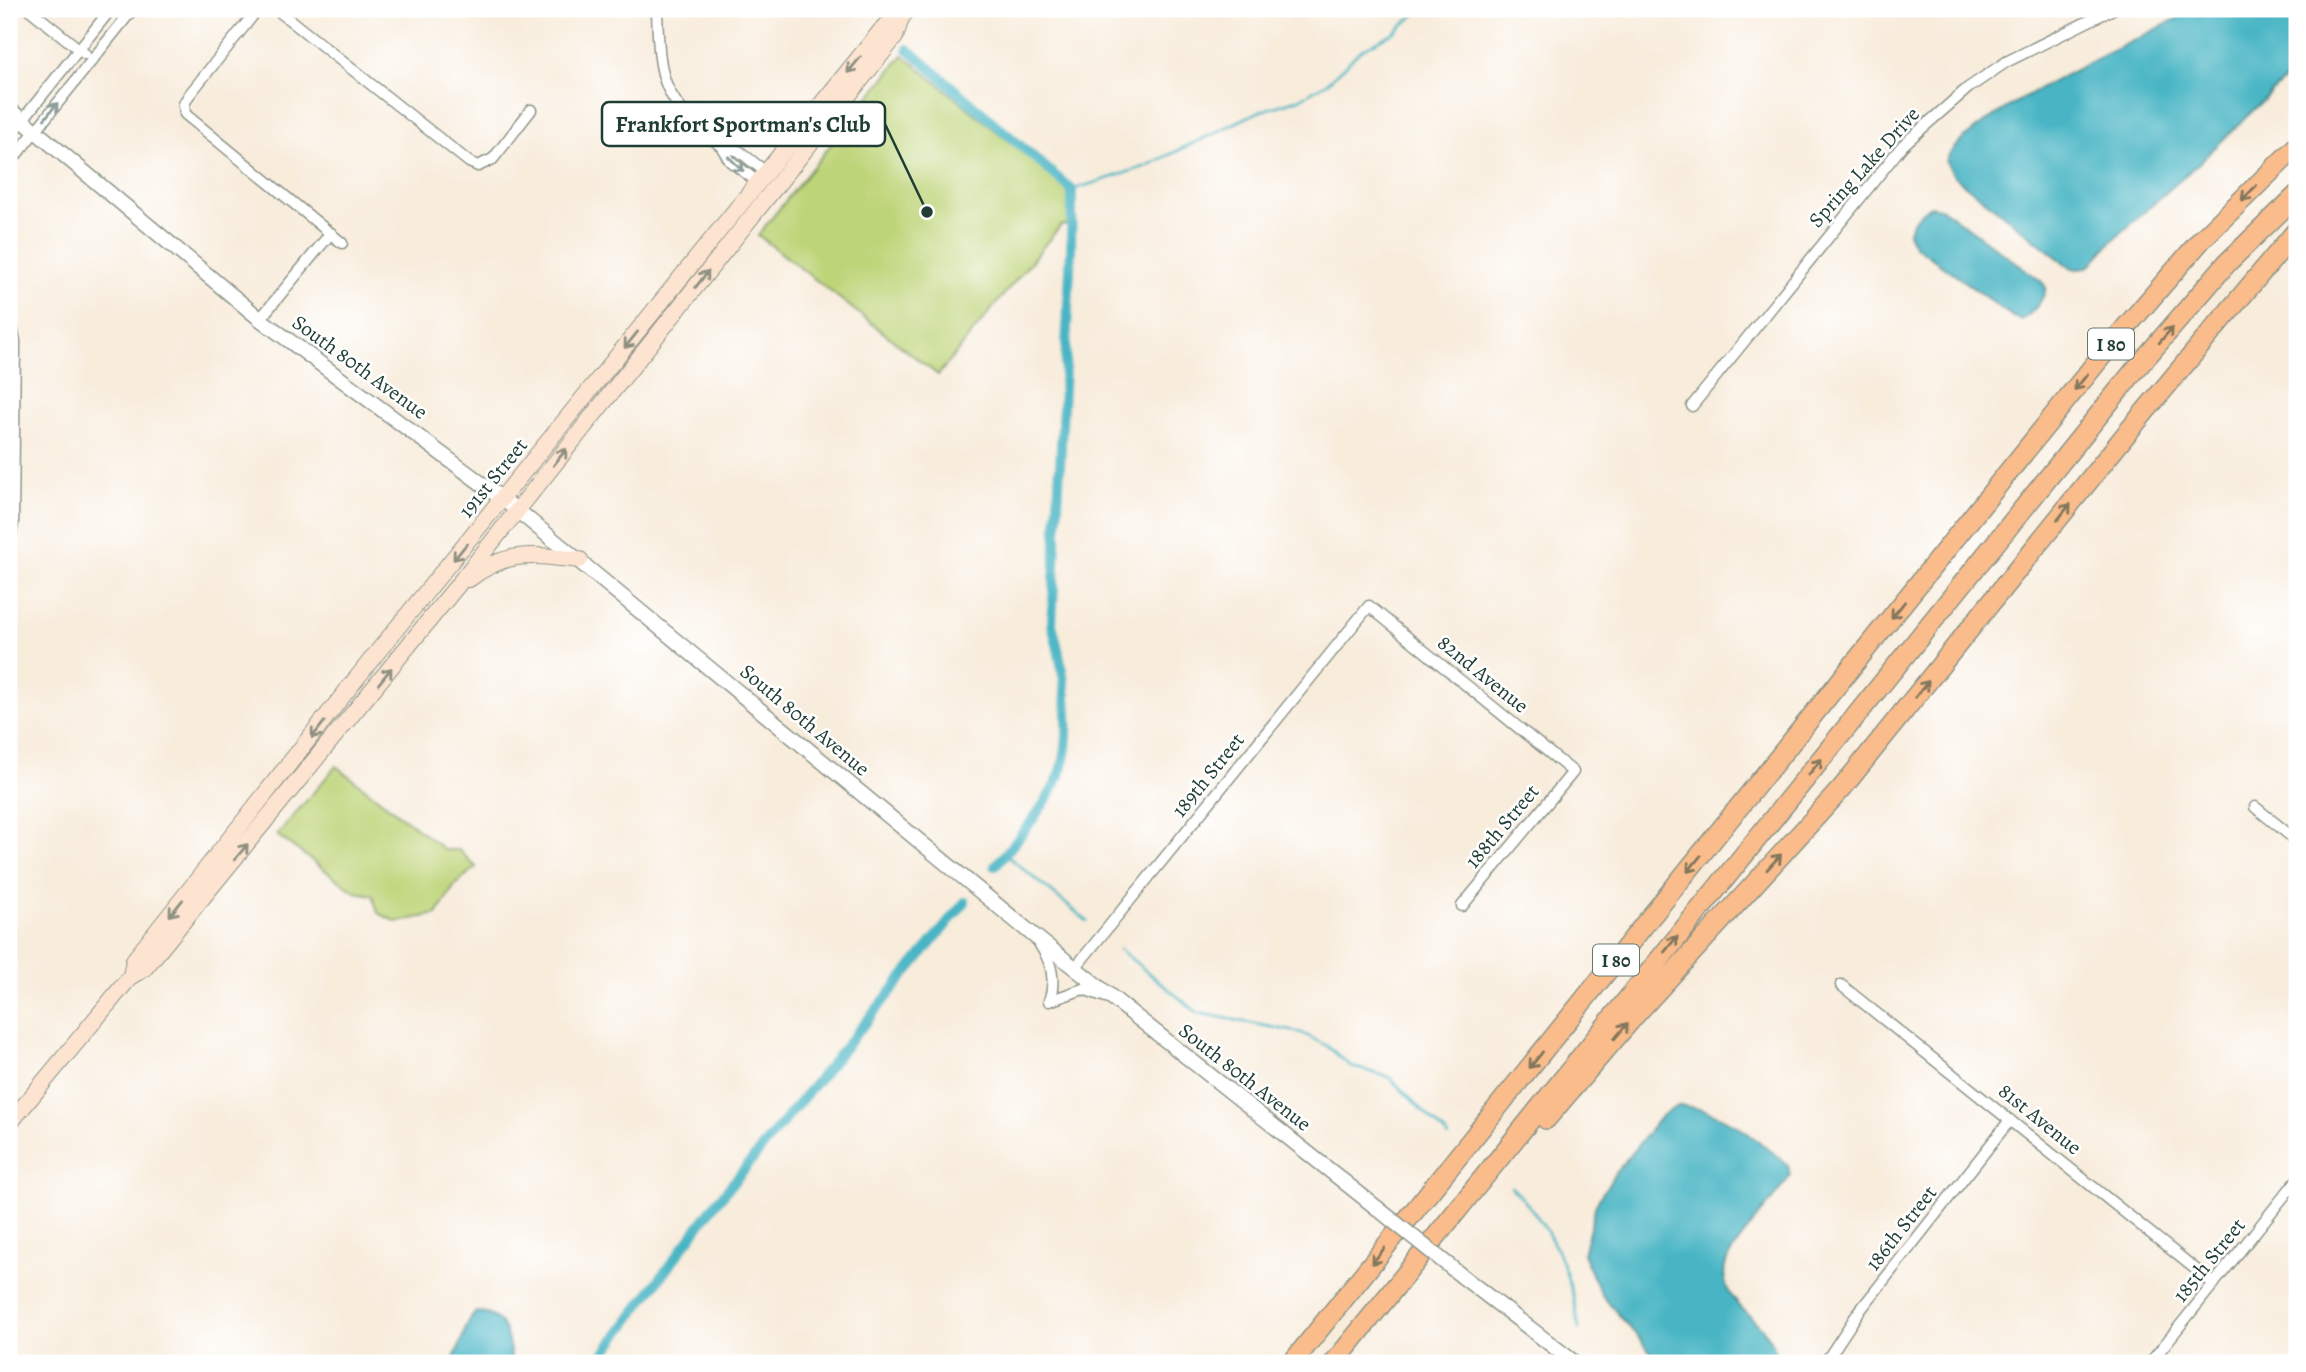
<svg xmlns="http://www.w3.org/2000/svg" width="2306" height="1372" font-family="Alegreya,serif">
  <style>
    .green { fill: #bed478; stroke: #6e8856; stroke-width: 2 }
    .water { fill: #48b5c4; stroke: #34797c; stroke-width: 2 }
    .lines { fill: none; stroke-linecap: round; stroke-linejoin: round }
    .stream { stroke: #48b5c4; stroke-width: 2.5 }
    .canal { stroke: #48b5c4; stroke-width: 10 }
    .minor-casing { stroke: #8c9488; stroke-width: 13 }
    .tertiary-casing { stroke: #8c9488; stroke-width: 17 }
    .secondary-casing { stroke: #8c9488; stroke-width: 18 }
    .motorway-casing { stroke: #8c9488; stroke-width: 22 }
    .minor { stroke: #fff; stroke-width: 10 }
    .tertiary { stroke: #fff; stroke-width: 14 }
    .secondary { stroke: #fde4d1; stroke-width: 16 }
    .motorway { stroke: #fabc8b; stroke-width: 19 }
    .tertiary-bridge-casing { stroke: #8c9488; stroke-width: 17; stroke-linecap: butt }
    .tertiary-bridge { stroke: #fff; stroke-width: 14 }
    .oneway { stroke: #8e9082 }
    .oneway2 { stroke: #8f9e9a }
    .oneway3 { stroke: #82765b }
    .labels { text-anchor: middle; stroke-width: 5; stroke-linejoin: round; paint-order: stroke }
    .shield { fill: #fff; stroke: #627771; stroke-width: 2 }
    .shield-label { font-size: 19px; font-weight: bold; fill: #1f3d34 }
    .street-label { font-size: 21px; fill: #1f3d34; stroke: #fff }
    .leader { fill: none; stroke: #1f3d34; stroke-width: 2.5 }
    .callout-dot { fill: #1f3d34; stroke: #fff; stroke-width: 2.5 }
    .callout { fill: #fff; stroke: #1f3d34; stroke-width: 2.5 }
    .callout-label { font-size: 23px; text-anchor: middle; font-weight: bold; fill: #1f3d34 }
  </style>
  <rect width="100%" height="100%" fill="#fff"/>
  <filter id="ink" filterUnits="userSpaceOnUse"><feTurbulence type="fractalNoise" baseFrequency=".0143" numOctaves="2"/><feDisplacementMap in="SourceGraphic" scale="14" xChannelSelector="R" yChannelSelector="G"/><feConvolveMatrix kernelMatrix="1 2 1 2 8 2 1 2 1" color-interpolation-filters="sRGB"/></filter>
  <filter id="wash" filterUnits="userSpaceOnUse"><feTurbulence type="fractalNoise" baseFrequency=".00686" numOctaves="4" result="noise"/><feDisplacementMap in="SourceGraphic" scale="28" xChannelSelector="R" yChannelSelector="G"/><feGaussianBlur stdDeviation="1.57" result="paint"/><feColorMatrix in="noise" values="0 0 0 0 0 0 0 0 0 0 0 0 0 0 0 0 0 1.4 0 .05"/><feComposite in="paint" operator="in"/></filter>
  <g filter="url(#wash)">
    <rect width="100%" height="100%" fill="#f8ecdb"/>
    <!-- green -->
    <path class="green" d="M903,55L1065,187L1076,205L1075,225H1061L938,375L758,235Z
      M336,766L445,850H459L476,867L455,885L437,914L397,922L378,913L373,895L355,892L277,835Z"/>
    <!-- water -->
    <path class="water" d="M2194,9H2297V68L2202,160L2112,241L2091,265L2082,269H2072L1954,176L1946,161C1961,116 2146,38 2194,9Z
      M1931,206L1943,209L2041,281L2046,287C2044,300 2032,314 2021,320L2013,317L1914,245L1908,233C1913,220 1918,212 1931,206Z
      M1678,1106C1719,1106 1758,1140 1788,1165L1790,1176C1777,1196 1731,1246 1726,1263C1712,1308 1785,1324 1774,1363H1660L1601,1294L1583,1254L1596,1204L1613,1176L1662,1115Z
      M476,1312C507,1315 508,1337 512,1363H450C464,1347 461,1327 476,1312Z"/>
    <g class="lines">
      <!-- stream -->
      <path class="stream" d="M1072,190L1144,167L1258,112L1299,99L1327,83L1361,50L1393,33L1422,9
        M1005,854L1087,921
        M1119,949L1198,1013L1302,1033L1327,1046L1352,1067L1389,1077L1449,1137
        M1511,1187C1552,1225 1572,1275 1579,1329"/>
      <!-- canal -->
      <path class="canal" d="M908,49L1072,190L1071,249L1052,624C1063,666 1074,725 1062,768C1054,797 1015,843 995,866
        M597,1363L713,1207L965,902"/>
    </g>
  </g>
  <g filter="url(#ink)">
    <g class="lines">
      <!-- minor casing -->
      <g class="minor-casing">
        <path id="minor" d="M29,9L85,54
          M258,9L189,95L184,104L185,114L342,243
          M276,9L469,162L478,166L493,159L531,110
          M657,9C659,83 662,99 721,146
          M9,137L111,9
          M9,164L133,9
          M759,183L730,161L721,146L739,151L767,173
          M9,313L15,341L13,523L9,545
          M260,319L331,233
          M1692,406L1903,145L1968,88L2006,62L2113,9
          M2255,807L2297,841
          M1040,945C1052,962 1056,982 1049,1001
          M1075,968L1369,606L1573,772L1462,906
          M1841,985L2214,1284
          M1049,1001L1083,989L1106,997
          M1825,1363L1858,1313L2010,1120
          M2150,1363L2297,1180"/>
      </g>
      <!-- tertiary casing -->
      <g class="tertiary-casing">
        <path id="tertiary" d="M9,109L260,319L517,510L1032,934L1377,1208
          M1463,1277L1575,1363"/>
      </g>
      <!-- secondary casing -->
      <g class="secondary-casing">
        <path id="secondary" d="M469,579C508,549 534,555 580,560
          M131,976L134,960L375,655L884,27L901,18
          M9,1124L131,976L144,969L453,591L895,37L901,18L908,9"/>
      </g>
      <!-- motorway casing -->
      <g class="motorway-casing">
        <path id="motorway" d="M1546,1119L1635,1015L1842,788L2127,433L2297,230
          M1292,1363L2108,348L2202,239L2297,146
          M1334,1363L2135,370L2227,263L2297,195"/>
      </g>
      <!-- minor -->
      <use href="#minor" class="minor"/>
      <!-- tertiary -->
      <use href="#tertiary" class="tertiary"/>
      <!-- secondary -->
      <use href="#secondary" class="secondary"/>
      <!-- motorway -->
      <use href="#motorway" class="motorway"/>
      <!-- tertiary-bridge casing -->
      <g class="tertiary-bridge-casing">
        <path id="tertiary-bridge" d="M1377,1208L1463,1277"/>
      </g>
      <!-- tertiary-bridge -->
      <use href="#tertiary-bridge" class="tertiary-bridge"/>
    </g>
    <!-- one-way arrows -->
    <defs><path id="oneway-shaft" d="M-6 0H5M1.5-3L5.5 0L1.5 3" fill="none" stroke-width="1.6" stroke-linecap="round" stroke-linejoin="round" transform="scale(1.75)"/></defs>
    <g class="oneway">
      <use href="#oneway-shaft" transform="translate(854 65) rotate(129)"/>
      <use href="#oneway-shaft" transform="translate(702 279) rotate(-52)"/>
      <use href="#oneway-shaft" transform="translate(631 340) rotate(129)"/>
      <use href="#oneway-shaft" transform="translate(560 457) rotate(-52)"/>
      <use href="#oneway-shaft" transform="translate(460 552) rotate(129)"/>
      <use href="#oneway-shaft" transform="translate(385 676) rotate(-51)"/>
      <use href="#oneway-shaft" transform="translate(318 730) rotate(128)"/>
      <use href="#oneway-shaft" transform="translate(241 852) rotate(-50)"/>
      <use href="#oneway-shaft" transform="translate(176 908) rotate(129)"/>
    </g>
    <g class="oneway2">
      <use href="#oneway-shaft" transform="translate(51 111) rotate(-51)"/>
      <use href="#oneway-shaft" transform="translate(736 164) rotate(43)"/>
    </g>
    <g class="oneway3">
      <use href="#oneway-shaft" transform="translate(2249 193) rotate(135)"/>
      <use href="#oneway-shaft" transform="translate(2166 335) rotate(-49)"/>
      <use href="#oneway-shaft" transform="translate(2081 382) rotate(129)"/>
      <use href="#oneway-shaft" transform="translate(2064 512) rotate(-51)"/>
      <use href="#oneway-shaft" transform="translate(1898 610) rotate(129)"/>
      <use href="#oneway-shaft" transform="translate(1922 689) rotate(-51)"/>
      <use href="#oneway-shaft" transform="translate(1815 767) rotate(-51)"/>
      <use href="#oneway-shaft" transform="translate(1774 862) rotate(-47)"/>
      <use href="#oneway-shaft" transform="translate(1694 864) rotate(129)"/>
      <use href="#oneway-shaft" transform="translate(1671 944) rotate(-51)"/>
      <use href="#oneway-shaft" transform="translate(1621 1031) rotate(-50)"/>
      <use href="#oneway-shaft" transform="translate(1536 1060) rotate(129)"/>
      <use href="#oneway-shaft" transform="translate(1378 1256) rotate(129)"/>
    </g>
  </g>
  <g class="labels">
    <!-- shield labels -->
    <g class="shield">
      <rect x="2088" y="328.5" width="46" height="31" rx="5"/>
      <rect x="1593" y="944.5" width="46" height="31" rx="5"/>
    </g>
    <g class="shield-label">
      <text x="2111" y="351">I 80</text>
      <text x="1616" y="967">I 80</text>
    </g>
    <!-- street labels -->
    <g class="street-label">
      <text transform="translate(1864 167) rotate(-48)" y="7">Spring Lake Drive</text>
      <text transform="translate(360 367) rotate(36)" y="7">South 80th Avenue</text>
      <text transform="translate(493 478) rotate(-51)" y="7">191st Street</text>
      <text transform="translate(1483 674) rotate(39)" y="7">82nd Avenue</text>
      <text transform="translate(805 720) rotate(40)" y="7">South 80th Avenue</text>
      <text transform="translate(1208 775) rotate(-51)" y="7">189th Street</text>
      <text transform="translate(1502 826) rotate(-50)" y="7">188th Street</text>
      <text transform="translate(1245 1077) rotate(38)" y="7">South 80th Avenue</text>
      <text transform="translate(2040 1119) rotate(39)" y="7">81st Avenue</text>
      <text transform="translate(1901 1228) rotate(-52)" y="7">186th Street</text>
      <text transform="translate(2209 1260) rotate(-51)" y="7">185th Street</text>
    </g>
  </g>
  <!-- callouts -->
  <path class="leader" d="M927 212L885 124"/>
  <circle class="callout-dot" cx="927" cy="212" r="7"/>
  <rect class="callout" x="602" y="102" width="283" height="44" rx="7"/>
  <g class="callout-label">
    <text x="743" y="132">Frankfort Sportman's Club</text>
  </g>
  <!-- margin -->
  <rect width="2306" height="1372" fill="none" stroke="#fff" stroke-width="35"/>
</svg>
